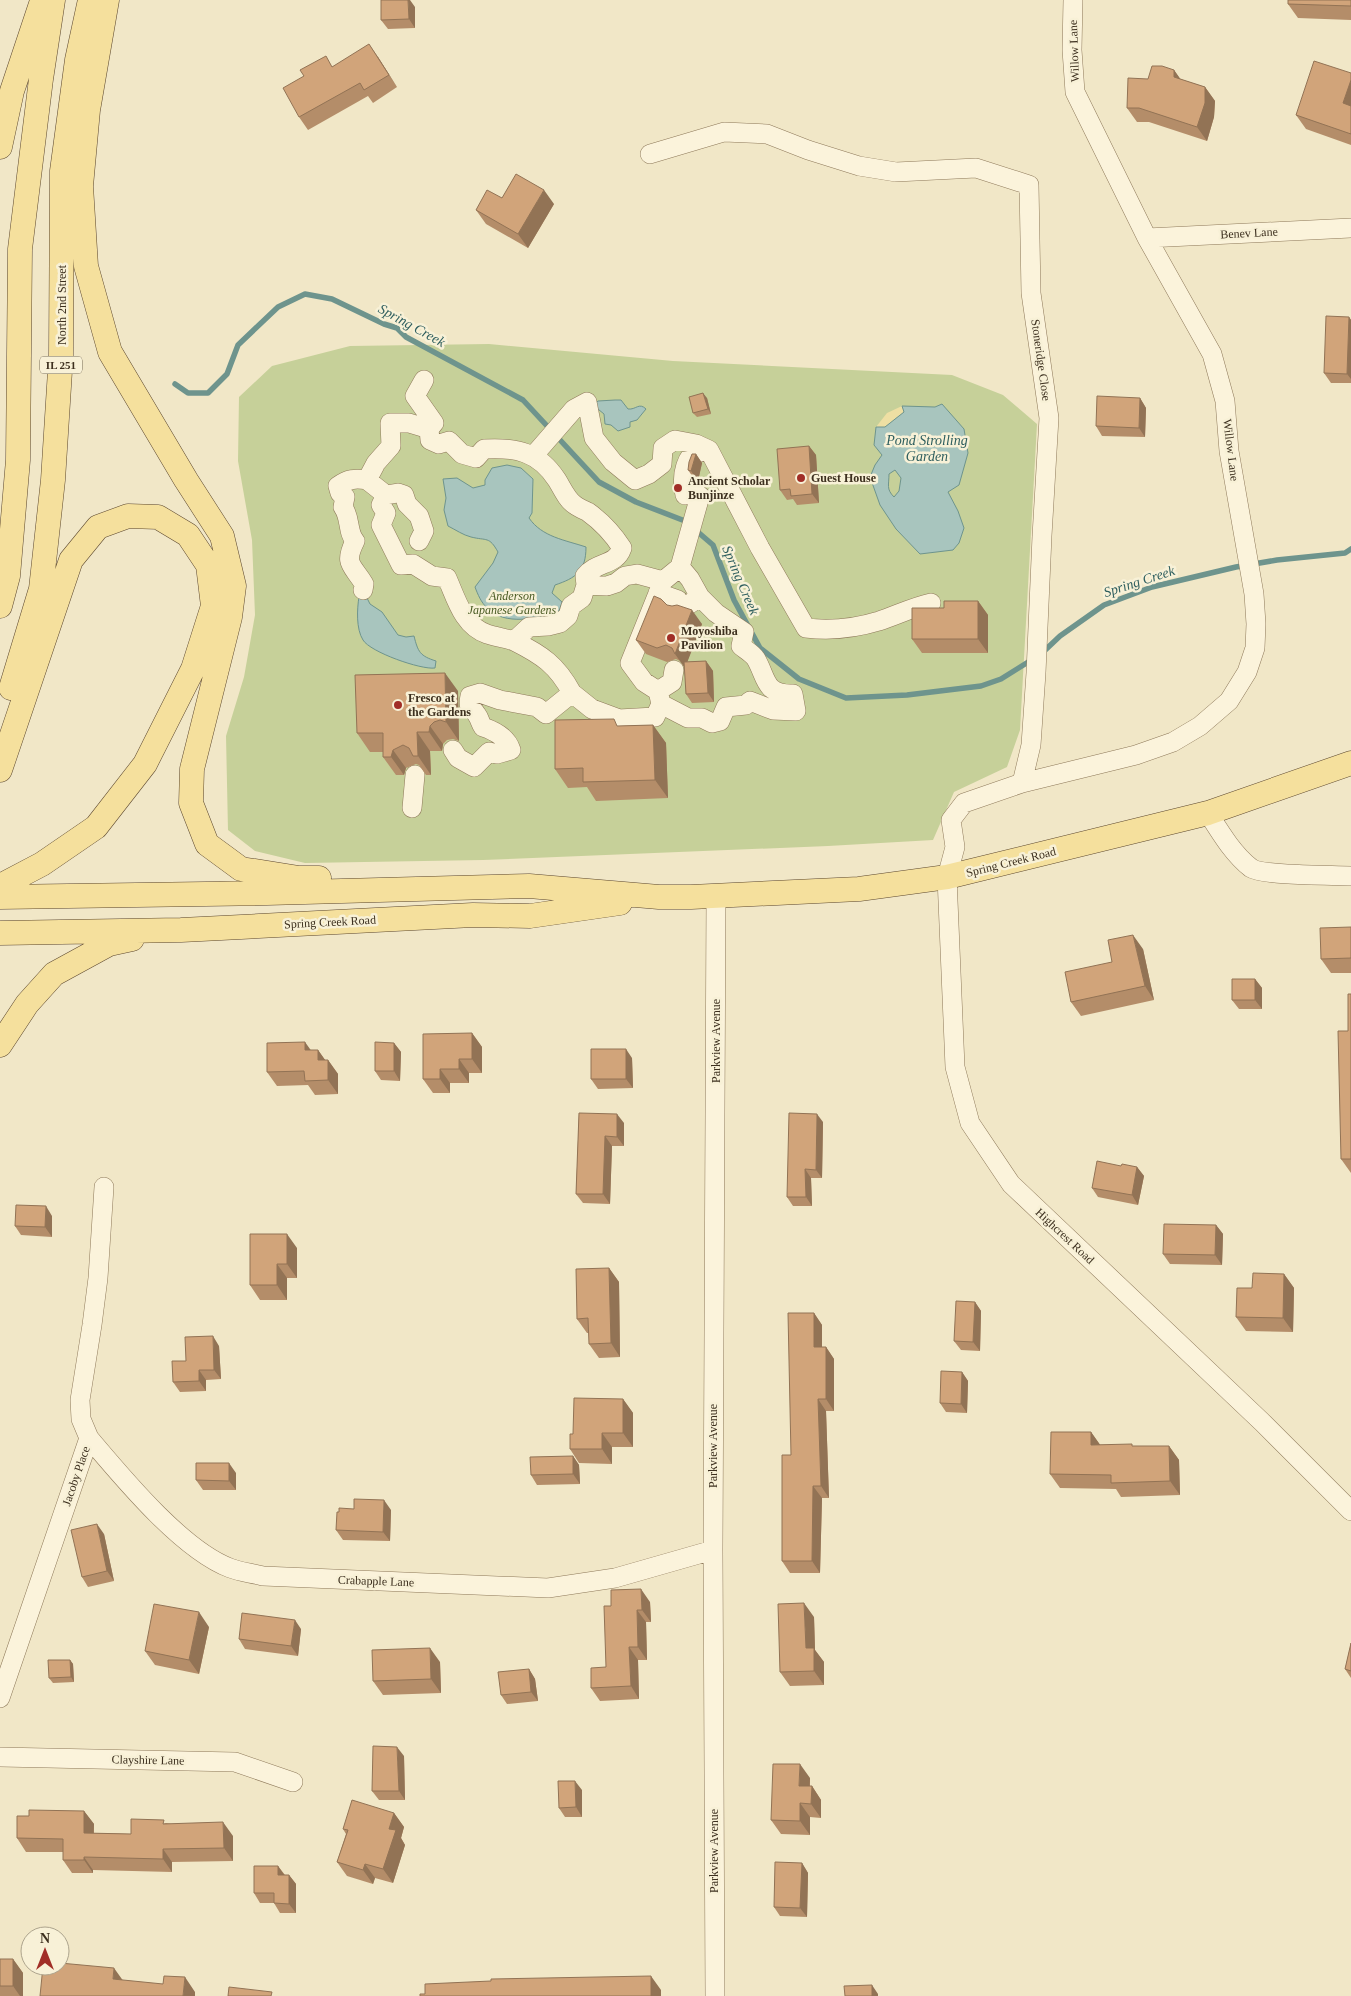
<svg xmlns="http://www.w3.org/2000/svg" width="1351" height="1996" font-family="'Times New Roman',serif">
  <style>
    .green { fill: #c6d099 }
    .sand { fill: #eedfa3 }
    .water { fill: #a8c5be; stroke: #6e948d; fill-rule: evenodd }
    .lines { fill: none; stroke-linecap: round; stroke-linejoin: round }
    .stream { stroke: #6e948d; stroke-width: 5.5 }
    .minor-casing { stroke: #8e795a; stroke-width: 20 }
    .major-casing { stroke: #5c472f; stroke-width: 25 }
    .minor { stroke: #fbf3db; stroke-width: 19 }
    .major { stroke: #f5e09d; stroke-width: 24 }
    .wall { fill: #b48d69 }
    .shaded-wall { fill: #927355 }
    .building { fill: #d1a47a; stroke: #927355 }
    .poi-dot { fill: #a12e27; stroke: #f8f1d7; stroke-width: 2 }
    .labels { text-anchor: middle; stroke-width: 5; stroke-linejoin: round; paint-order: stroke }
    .shield { fill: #f8f1d7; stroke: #756a56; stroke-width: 1 }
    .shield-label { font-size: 11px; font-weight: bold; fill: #3d301f }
    .street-label { font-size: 12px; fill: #3d301f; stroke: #f8f1d7 }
    .poi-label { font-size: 12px; font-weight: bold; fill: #3d301f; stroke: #f8f1d7; text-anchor: start }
    .park-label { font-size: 12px; font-style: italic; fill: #4a5b24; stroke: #f8f1d7 }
    .water-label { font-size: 14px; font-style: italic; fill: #2e5e5e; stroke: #f8f1d7 }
  </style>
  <rect width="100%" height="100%" fill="#f1e7c7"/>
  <!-- green -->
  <path class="green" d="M489,344L673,361L952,375L1003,395L1037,424L1020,730L1007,767L954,792L933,840L828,846L483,860L305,863L255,851L228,830L226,736L244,677L255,615L252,540L238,461L239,397L272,366L350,346Z"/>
  <!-- sand -->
  <path class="sand" d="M902,406L904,412L885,427H876L887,413Z"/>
  <!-- water -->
  <path class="water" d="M615,400H621L628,409C636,410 639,402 646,409L637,420L630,422V427L618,431L611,425L605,424L604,414L593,405L598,401Z
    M942,404L964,429L968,453L959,485L948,492L958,511L964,528L959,543L953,550L920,554L896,529L880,505L870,477L875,465L882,455L874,445L876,427H885L904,412L902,406L935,407ZM895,470L901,478L899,491L894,497C886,489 889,485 889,474Z
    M507,465L521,468L533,479L532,513L529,518C542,537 565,540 586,547C586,571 576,578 555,585L552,593L562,602L559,611C539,619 504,626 487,608C481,602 478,595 475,587L493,563L498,552C489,536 487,541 471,537C463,535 456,530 448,526L444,510L446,498L443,479L457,478L473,488L485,485V480L492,468Z
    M359,597L367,598L370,604L382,612L398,635L406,637L414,636C418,652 420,656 436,661L435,668C421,670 370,652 363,640C356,629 357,609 359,597Z"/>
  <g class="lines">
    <!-- stream -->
    <path class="stream" d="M175,384L188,393H208L227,374L238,345L278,307L305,294L332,299L384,324L397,328L406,337L523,400L599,482L636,502L685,521L713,545L734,600L760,648L799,679L846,698L907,695L981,686L1001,679L1033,659
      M1041,654L1060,636L1104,605L1152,587L1236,567L1277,560L1345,553L1351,549"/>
    <!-- minor casing -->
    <g class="minor-casing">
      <path id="minor" d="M650,154L724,132L767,134L808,150L859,166L896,172L976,168L1029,185L1031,293L1049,418L1042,536L1036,673L1031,745L1022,783L964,803L951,820L955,847L947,877L955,1067L970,1123L1011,1184L1262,1422L1351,1511
        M1147,238L1351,228
        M424,380L415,396L434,423L429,429
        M534,455L574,409L587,402L594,438L613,462L635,480L649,474L662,464L663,448L675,440L696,444L709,450
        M386,495L398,493L404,495L407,504L419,516L424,531L419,541
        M363,590L364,584C353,565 343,565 355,541C347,532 351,518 343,507L345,497L340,493L338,486C348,479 355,478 367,480
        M658,593L678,600L682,609L700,597
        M514,641C505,638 496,637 487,634C463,626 456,598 447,578L432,576L413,564L401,565L381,525L386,513L381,505L386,495L367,480L376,463L391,446L390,423H409L429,429L430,440L439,444L449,441L462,454L476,458L484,449C516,447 539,452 557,480C562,488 567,500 575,505C579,508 584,510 588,512C602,522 613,534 622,548C616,566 597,561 585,576L586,585
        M658,691L672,682L674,670
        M572,693C557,665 542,655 514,641L529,627L548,626L560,623L568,616L571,606L582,598L586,585L607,586L616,583L625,576L637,574L663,581L680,567L700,496L696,493L685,495C682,481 683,466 692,454L709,450L760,548L806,628C830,631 856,628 879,621C897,615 913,607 931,603
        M661,704L658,691L644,682L630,663L663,581
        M453,750L458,758L474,767L489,752L497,754L511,750C507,737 495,731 483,727C480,723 480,719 477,715C472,706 467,710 470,696L480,693L500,700L537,707L546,714L572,693L592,709L619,719L655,717L661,704L688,718H702L712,723L720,721L726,707L746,705L750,701L773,710L796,711L793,694C764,695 767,678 756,659C753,654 746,650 741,646L744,632L716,613L700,597L690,579L680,567
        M1022,783L1136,755L1173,742L1200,726L1229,701L1247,672L1255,648L1256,624L1254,594L1229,451L1225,401L1212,354L1147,238L1075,92L1072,50L1073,0
        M412,808L415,775
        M1208,813C1220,832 1233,854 1251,868C1263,876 1333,875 1351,876
        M89,1438C122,1477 182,1550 230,1568C240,1572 252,1573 263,1576L548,1588L615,1578L713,1550
        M0,1698L89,1438L81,1419L80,1400L92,1325L98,1278L104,1187
        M0,1757L235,1762L293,1782
        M715,1996L713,1550L716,896"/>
    </g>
    <!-- major casing -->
    <g class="major-casing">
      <path id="major" d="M107,0L88,110L81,186L86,266L110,352L186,480L222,536L234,586L230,617L192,769L191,803L207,844L241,869L299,878H319
        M0,147L12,91L41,4
        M0,606L8,576L18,460L20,249L41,79L53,0
        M11,688L41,589L53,480L61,355L62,171L77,60L90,0
        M0,770L71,560L98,527L128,516L158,517L188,535L208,565L213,606L193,669L145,764L96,827L42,864L0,886
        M0,897L267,893L529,886L659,897H691L859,889L947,877L1208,813L1351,763
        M0,933L181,930L473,915L530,916L620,903
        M0,1045L27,1004L54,974L109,944L132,939"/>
    </g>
    <!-- minor -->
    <use href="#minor" class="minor"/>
    <!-- major -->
    <use href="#major" class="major"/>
  </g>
  <!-- wall -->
  <path class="wall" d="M1351,0V20L1298,18L1288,4Z
    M415,7V28L388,29L381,20Z
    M378,57L397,87L373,103L368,96L308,130L299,117L333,67Z
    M1174,70L1180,79L1205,87L1215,101L1214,117L1207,141L1149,122H1137L1127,108L1148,79Z
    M1351,73V145L1306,129L1296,115Z
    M502,198L554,204L528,248L486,224L476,210Z
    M1349,317L1351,320V383H1331L1324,373Z
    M707,398L711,414L697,417L693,413Z
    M1140,398L1146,408L1145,437L1102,436L1096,426Z
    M809,446L816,455L819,503L797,505L793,499L787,500L780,490Z
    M696,454L702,463L698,481L695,480L688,470Z
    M978,601L988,615V653H922L912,639Z
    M667,605L702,624L687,662L706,661L713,671L714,702L692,703L686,694L685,668L680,661L676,659L667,662L646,654L636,640Z
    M458,691L459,741L453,739L447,740L443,744L442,751H430L431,775H426L419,765L416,764L406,768L404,775H396L383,757V752H370L357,733Z
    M653,725L666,743L668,798L596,801L587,787L568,788L555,769L619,726Z
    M1351,927V973H1331L1321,959Z
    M1143,949L1154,1000L1081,1016L1071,1002L1112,962Z
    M1255,979L1262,988V1009H1239L1232,1000Z
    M1351,994V1173L1341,1159L1348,1031Z
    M472,1033L482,1047V1073H469V1083H450V1093H433L423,1079Z
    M394,1043L401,1052L400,1081L381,1080L375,1071Z
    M311,1050H318L325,1060H328L338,1074V1094L315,1095L308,1085L277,1086L267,1072Z
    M632,1058L633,1088L598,1089L591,1079Z
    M579,1113L624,1123V1146H612L610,1204L583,1203L576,1194Z
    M823,1122L822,1178H811L812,1206H793L787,1197Z
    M1121,1166L1137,1167L1144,1176L1138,1205L1098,1197L1092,1188Z
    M52,1216V1237L21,1235L15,1226Z
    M1216,1225L1223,1234L1222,1265L1170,1264L1163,1254Z
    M297,1248V1278H287V1300H260L250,1285Z
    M609,1268L619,1282L620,1357L599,1358L589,1344V1333H587L577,1319Z
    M1284,1274L1294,1288L1293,1332L1246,1331L1236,1317L1252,1288Z
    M975,1302L981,1311L980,1351L961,1350L954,1341Z
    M814,1313L822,1325V1347H826L834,1359V1411H826L829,1498H822L820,1573H790L782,1561L791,1455Z
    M219,1346L221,1379L206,1380V1391L180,1392L173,1382L186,1361Z
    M962,1372L968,1381L967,1413L946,1412L940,1403Z
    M623,1399L633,1413V1447H612V1464L579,1463L570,1449L573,1434Z
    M1091,1432L1100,1445L1133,1446H1169L1179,1460L1180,1495L1121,1497L1116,1489L1060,1488L1050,1474Z
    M573,1456L579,1465L580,1484L537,1485L531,1475Z
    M236,1473V1490H203L196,1480Z
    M391,1510L390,1541L343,1540L336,1530L339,1512Z
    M104,1534L114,1581L88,1587L82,1577Z
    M650,1602L651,1622H646L647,1660H638L639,1699L600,1701L591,1688L606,1667L611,1606Z
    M814,1617L815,1650L824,1662V1685L790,1686L780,1672Z
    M209,1627L199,1674L155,1665L145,1651Z
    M301,1629L298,1656L245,1649L239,1639Z
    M1351,1643V1678L1345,1669Z
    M70,1660L73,1664L74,1682L53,1683L49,1678Z
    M440,1662L441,1693L383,1695L373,1681Z
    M529,1669L535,1679L538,1701L507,1704L501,1695Z
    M404,1756L405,1800H379L372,1791Z
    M810,1778V1786H812L821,1800V1818L810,1817V1835L781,1834L771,1820Z
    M582,1790V1817H565L559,1808Z
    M84,1811L94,1824V1833L131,1834L166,1823L233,1836V1861L172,1862V1872L93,1870V1873H72L63,1860V1852H26L17,1838Z
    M394,1813L404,1827L401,1838L405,1845L393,1883L375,1878L373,1884L347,1876L337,1862L346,1834L343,1829Z
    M802,1863L808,1873L807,1917L780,1916L774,1907Z
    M278,1866L285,1875H289L296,1884V1913H280L274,1903H260L254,1893Z
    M0,1959H13L23,1973V1996H0Z"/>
  <!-- shaded-wall -->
  <path class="shaded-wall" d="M408,0H410L415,7V28L409,19Z
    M369,44L378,57L397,87L389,75Z
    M1174,70L1184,84L1174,77Z
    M1351,80V114L1343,103Z
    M1205,87L1215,101L1214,117L1207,141L1197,127Z
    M544,190L554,204L528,248L518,234Z
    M1349,317L1351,320V379L1347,374Z
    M703,393L707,398L711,414L708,409Z
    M1140,398L1146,408L1145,437L1139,428Z
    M809,446L816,455L819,503L812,494Z
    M696,454L702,463L698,481L691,471Z
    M978,601L988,615V653L978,639Z
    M692,610L702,624L685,668L675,654Z
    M706,661L713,671L714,702L708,693Z
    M445,673L458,691L459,741L446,722Z
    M653,725L666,743L668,798L655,780Z
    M430,726L443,744L442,751L429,732Z
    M417,732L430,751L431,775L418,756Z
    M393,750L406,768L404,775L391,757Z
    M1133,935L1143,949L1154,1000L1145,986Z
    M1255,979L1262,988V1009L1255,1000Z
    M472,1033L482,1047V1073L472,1059Z
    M305,1042L315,1056L305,1050Z
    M394,1043L401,1052L400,1081L394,1071Z
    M626,1049L632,1058L633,1088L626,1079Z
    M318,1050L328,1064V1060L338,1074V1094L328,1080L318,1060Z
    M459,1059L469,1073V1083L459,1069Z
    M440,1069L450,1083V1093L440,1079Z
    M617,1114L624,1123V1146L617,1137Z
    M817,1114L823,1122L822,1178L816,1170Z
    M605,1136L612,1146L610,1204L603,1194Z
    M1137,1167L1144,1176L1138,1205L1132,1195Z
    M805,1169L811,1178L812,1206L806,1197Z
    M46,1206L52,1216V1237L45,1227Z
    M1216,1225L1223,1234L1222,1265L1215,1255Z
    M287,1234L297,1248V1278L287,1264Z
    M277,1264L287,1278V1300L277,1285Z
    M609,1268L619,1282L620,1357L611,1343Z
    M1284,1274L1294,1288L1293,1332L1283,1318Z
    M975,1302L981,1311L980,1351L973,1342Z
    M814,1313L822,1325V1359L814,1347Z
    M213,1336L219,1346L221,1379L214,1370Z
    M826,1347L834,1359V1411L826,1399Z
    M199,1370L206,1380V1391L199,1381Z
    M962,1372L968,1381L967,1413L961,1404Z
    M623,1399L633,1413V1447L623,1433Z
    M818,1399L826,1411L829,1498L821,1486Z
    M1091,1432L1101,1446L1091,1445Z
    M602,1433L612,1447V1464L602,1449Z
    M1169,1446L1179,1460L1180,1495L1170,1481Z
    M573,1456L579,1465L580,1484L573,1474Z
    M229,1463L236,1473V1490L229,1481Z
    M813,1486L822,1498L820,1573L812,1561Z
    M384,1500L391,1510L390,1541L383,1532Z
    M97,1524L104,1534L114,1581L107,1571Z
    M641,1589L650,1602L651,1622L642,1610Z
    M804,1603L814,1617L815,1650L824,1662V1685L814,1671L806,1648Z
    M637,1610L646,1622L647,1660L638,1647Z
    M199,1612L209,1627L199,1674L189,1660Z
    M295,1620L301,1629L298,1656L291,1646Z
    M629,1647L638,1660L639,1699L631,1686Z
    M430,1648L440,1662L441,1693L431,1679Z
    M70,1660L73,1664L74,1682L71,1677Z
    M529,1669L535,1679L538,1701L531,1692Z
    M397,1747L404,1756L405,1800L399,1791Z
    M800,1764L810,1778L809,1800L799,1786Z
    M575,1781L582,1790V1817L576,1807Z
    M812,1786L821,1800V1818L811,1804Z
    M800,1803L810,1817V1835L800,1821Z
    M84,1811L94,1824L93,1846L84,1833Z
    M394,1813L404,1827L401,1838L405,1845L393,1883L383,1869L389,1829Z
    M223,1822L233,1836V1861L224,1848Z
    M163,1849L172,1862V1872L163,1859Z
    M84,1857L93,1870V1873L84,1860Z
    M802,1863L808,1873L807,1917L800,1908Z
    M365,1864L375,1878L373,1884L363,1870Z
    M278,1866L285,1876L278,1875Z
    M289,1875L296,1884V1913L289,1904Z
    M13,1959L23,1973V1996H20L13,1986Z
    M114,1968L124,1982L113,1979Z
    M651,1976L661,1990V1996H651Z
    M185,1977L195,1992V1996H183Z
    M872,1985L878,1994V1996H872Z"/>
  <!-- building -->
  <path class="building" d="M381,0H408L409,19L381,20Z
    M1288,0H1351V6L1288,4Z
    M369,44L389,75L364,90L360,83L299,117L283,88L304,76L300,70L326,56L332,67Z
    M1314,61L1351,73V80L1343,103L1351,106V134L1296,115Z
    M1152,66H1162L1174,70V77L1205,87V103L1197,127L1139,108H1127L1128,78L1148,79Z
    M516,174L544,190L518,234L476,210L487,190L502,198Z
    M1326,316L1349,317L1347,374L1324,373Z
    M703,393L708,409L693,413L689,397Z
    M1097,396L1140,398L1139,428L1096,426Z
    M809,446L812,494L791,496L790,489L780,490L777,449Z
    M692,454H696L691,471L688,470L689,462Z
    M654,596L661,599L667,605L672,606L677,605L692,610L675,654L672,648L666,645L657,648L636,640Z
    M944,601H978V639H912V608H944Z
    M706,661L708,693L686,694L684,662Z
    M445,673L446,722L440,720L434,722L430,726L429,732H417L418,756H413L409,748L403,745L393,750L391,757H383V733H357L355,675Z
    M614,719L617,726L653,725L655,780L583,782V768L555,769V720Z
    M1351,927V958L1321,959L1320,928Z
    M1133,935L1145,986L1071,1002L1065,972L1112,962L1108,940Z
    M1232,979H1255V1000H1232Z
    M1348,994H1351V1159H1341L1338,1031H1348Z
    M472,1033V1059H459V1069H440V1079H423V1034Z
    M305,1042V1050H318V1060H328V1080L305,1081L304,1071L267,1072V1043Z
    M375,1042L394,1043V1071H375Z
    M591,1049H626V1079H591Z
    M579,1113L617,1114V1137L605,1136L603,1194H576Z
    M789,1113L817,1114L816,1170L805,1169L806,1197H787Z
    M1097,1161L1121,1166L1122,1164L1137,1167L1132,1195L1092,1188Z
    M16,1205L46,1206L45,1227L15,1226Z
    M1164,1224L1216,1225L1215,1255L1163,1254Z
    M250,1234H287V1264H277V1285H250Z
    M609,1268L611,1343L589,1344L588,1318L577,1319L576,1269Z
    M1253,1273L1284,1274L1283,1318L1236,1317L1237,1288H1252Z
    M956,1301L975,1302L973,1342L954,1341Z
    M788,1313H814V1347H826V1399H818L821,1486H813L812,1561H782V1455H791Z
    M213,1336L214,1370H199V1381L173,1382L172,1361H186L185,1337Z
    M941,1371L962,1372L961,1404L940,1403Z
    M574,1398L623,1399V1433H602V1449H570V1434H573Z
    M1051,1432H1091V1445L1132,1444V1446H1169L1170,1481L1111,1483V1475L1050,1474Z
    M573,1456V1474L531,1475L530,1457Z
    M196,1463H229V1481L196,1480Z
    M354,1499L384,1500L383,1532L336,1530L337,1512H339V1508L354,1509Z
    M97,1524L107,1571L82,1577L71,1530Z
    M641,1589L642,1610H637L638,1647H629L631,1686L591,1688V1668L606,1667L604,1606H611V1590Z
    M804,1603L806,1648H814V1671L780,1672L778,1604Z
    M154,1604L199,1612L189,1660L145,1651Z
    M242,1613L295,1620L291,1646L239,1639Z
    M1351,1643V1671L1345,1669Z
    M430,1648L431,1679L373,1681L372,1650Z
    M48,1660H70L71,1677L49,1678Z
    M529,1669L531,1692L501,1695L498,1672Z
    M373,1746L397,1747L399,1791H372Z
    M773,1764H800L799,1786H812L811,1804L800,1803V1821L771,1820Z
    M558,1781H575L576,1807L559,1808Z
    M352,1800L394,1813L389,1829L396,1830L383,1869L365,1864L363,1870L337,1862L348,1830L343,1829Z
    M29,1810L84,1811V1833L131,1834V1819L164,1820L163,1824L223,1822L224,1848L163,1849V1859L84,1857V1860H63V1839L17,1838V1816H29Z
    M775,1862L802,1863L800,1908L774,1907Z
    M254,1866H278V1875H289V1904L274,1903V1893H254Z
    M0,1959H13V1986H0Z
    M60,1963L114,1968L113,1979L163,1984L164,1976L185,1977L183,1996H40L43,1966H60Z
    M651,1976V1996H420V1994H425V1984L491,1981V1979Z
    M872,1985V1996H845L844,1986Z
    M229,1987L272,1992L271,1996H228Z"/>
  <!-- markers -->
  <g class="poi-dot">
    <circle cx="801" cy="478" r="5"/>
    <circle cx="678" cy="488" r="5"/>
    <circle cx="671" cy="638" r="5"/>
    <circle cx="398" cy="705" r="5"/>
  </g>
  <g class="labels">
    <!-- shield labels -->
    <rect class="shield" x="40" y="356.5" width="42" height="17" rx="4"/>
    <g class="shield-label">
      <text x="61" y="369">IL 251</text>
    </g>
    <!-- street labels -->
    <g class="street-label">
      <text transform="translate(1074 51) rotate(-92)" y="4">Willow Lane</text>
      <text transform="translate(1249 233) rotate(-3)" y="4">Benev Lane</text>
      <text transform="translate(62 305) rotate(-90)" y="4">North 2nd Street</text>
      <text transform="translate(1041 360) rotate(82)" y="4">Stoneridge Close</text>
      <text transform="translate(1231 450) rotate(83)" y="4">Willow Lane</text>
      <text transform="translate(1011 862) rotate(-14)" y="4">Spring Creek Road</text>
      <text transform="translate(330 922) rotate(-3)" y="4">Spring Creek Road</text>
      <text transform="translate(716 1041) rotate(-90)" y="4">Parkview Avenue</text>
      <text transform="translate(1065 1236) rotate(43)" y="4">Highcrest Road</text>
      <text transform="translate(713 1446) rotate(-90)" y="4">Parkview Avenue</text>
      <text transform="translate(76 1476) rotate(-71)" y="4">Jacoby Place</text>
      <text transform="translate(376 1581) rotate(2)" y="4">Crabapple Lane</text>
      <text transform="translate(148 1760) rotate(1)" y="4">Clayshire Lane</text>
      <text transform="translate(714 1851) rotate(-90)" y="4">Parkview Avenue</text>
    </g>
    <!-- poi labels -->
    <g class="poi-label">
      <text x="811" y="482">Guest House</text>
      <text x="688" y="485">Ancient Scholar<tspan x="688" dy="14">Bunjinze</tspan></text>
      <text x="681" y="635">Moyoshiba<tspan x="681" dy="14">Pavilion</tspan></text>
      <text x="408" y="702">Fresco at<tspan x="408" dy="14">the Gardens</tspan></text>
    </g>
    <!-- park labels -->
    <g class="park-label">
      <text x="512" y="600">Anderson<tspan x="512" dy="14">Japanese Gardens</tspan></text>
    </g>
    <!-- water labels -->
    <g class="water-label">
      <text transform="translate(412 325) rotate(29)" y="5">Spring Creek</text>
      <text x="927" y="445">Pond Strolling<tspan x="927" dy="16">Garden</tspan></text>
      <text transform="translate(741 580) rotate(67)" y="5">Spring Creek</text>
      <text transform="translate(1139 581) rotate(-18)" y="5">Spring Creek</text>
    </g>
  </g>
  <!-- north arrow -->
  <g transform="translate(45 1951)"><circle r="24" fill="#f8f1d7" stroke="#ada48d"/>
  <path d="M0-4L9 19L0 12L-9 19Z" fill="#a12e27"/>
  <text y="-8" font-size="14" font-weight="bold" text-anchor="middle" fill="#3d301f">N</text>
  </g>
</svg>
